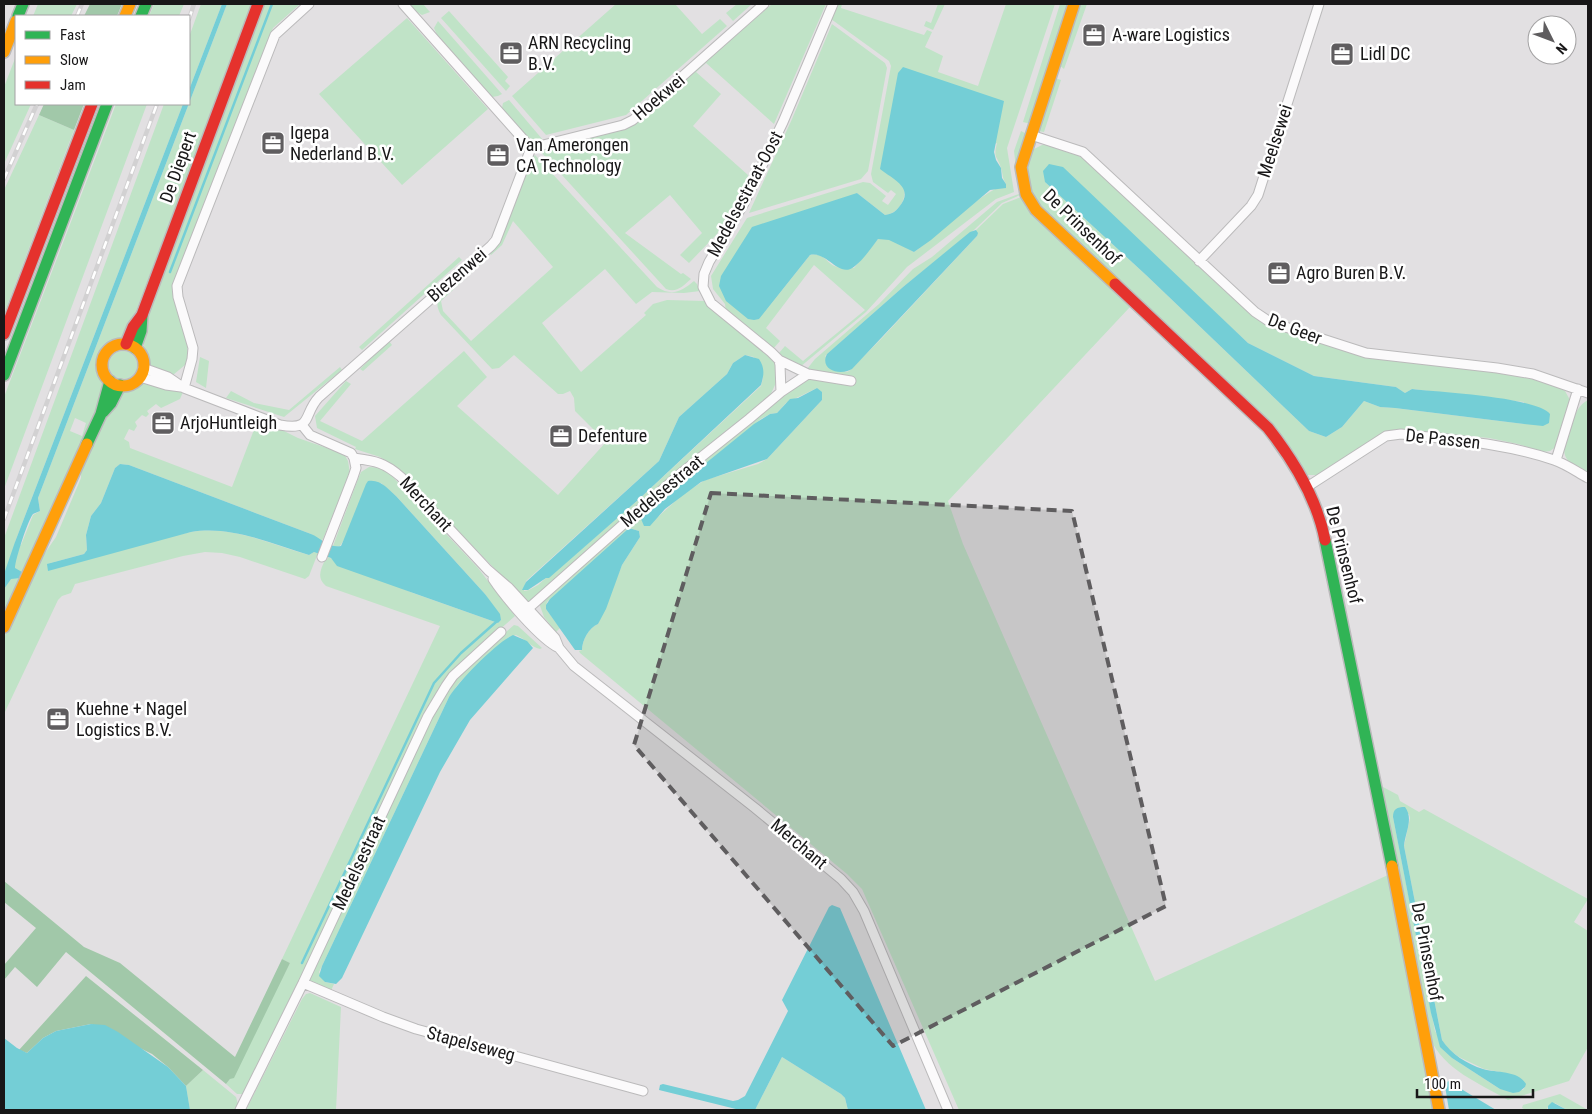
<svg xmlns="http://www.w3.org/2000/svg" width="1592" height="1114" font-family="'Roboto Condensed',sans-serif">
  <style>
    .green { fill: #c0e3c7; fill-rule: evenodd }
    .forest { fill: #a1c8a9 }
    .water { fill: #74ced6 }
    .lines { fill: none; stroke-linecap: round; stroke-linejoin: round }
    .stream { stroke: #74ced6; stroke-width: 2.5 }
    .street-casing { stroke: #bbbabb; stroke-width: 11 }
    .fast-casing { stroke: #bbbabb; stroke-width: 14 }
    .slow-casing { stroke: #bbbabb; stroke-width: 14 }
    .jam-casing { stroke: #bbbabb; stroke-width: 14 }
    .street { stroke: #fbfafb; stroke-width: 9 }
    .fast { stroke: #30b455; stroke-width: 11 }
    .slow { stroke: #ff9f0a; stroke-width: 11 }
    .jam { stroke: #e5322d; stroke-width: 11 }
    .rail-casing { stroke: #d2d1d2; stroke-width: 4.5 }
    .rail { stroke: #fff; stroke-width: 2.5; stroke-dasharray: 8; stroke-linecap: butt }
    .marked { fill: #5f5d5f; fill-opacity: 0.2; stroke: #5f5d5f; stroke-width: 4; stroke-dasharray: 10 6; stroke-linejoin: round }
    .labels { text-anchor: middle; stroke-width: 5; stroke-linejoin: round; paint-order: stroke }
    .poi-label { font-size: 18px; fill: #181718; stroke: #fff; text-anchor: start }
    .street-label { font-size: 18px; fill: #181718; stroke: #fff }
  </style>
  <rect width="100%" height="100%" fill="#e2e0e2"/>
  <!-- green -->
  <path class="green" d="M38,4H77L71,16H33Z
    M154,4H184L179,16H149Z
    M201,4H222L189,90V37Z
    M227,4H254L129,329L122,337L104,346L98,354L97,372L103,381L102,394L86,433L4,616V538L164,104H183L15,542L21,545L33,515L40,511L38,498ZM75,418L86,423L82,436L70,431Z
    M265,4H300L273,28L173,289L187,343L188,357L185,365L173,375L161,372L151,365L145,353L143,338L157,285Z
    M409,4H423L430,12L422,15L417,12Z
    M616,4H675L702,34L720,19L727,26L626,115L546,135L512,96Z
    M737,4H752L733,21L726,13Z
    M772,4H826L774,124L706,63L696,72L721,94L693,126L748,175L746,186L717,234L689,263L680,255L702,233L670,195L625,233L681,274L683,273L691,279C683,286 677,293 666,289L540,151L632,126Z
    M837,4H842L841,8L924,35L927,30L932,32L925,47L943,56L938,72L978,86L1006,4H1055L1007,148L1014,192L996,199L907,267L866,312L800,367L786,359L779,353L785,346L803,361L865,310L814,265L766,328L780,341L773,349L726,312L725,304L713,289L711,276L747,218L863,182L870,183L886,196L882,201L888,205L896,194L891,190L888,193L873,182L871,174L891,66L889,61L831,19ZM997,143C993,159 997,155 1001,168C1003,174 1002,178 1006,184C973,197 944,231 914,252L889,239H878L854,268C849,267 843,268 838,267C826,265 826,252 810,255L759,319L857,193L885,215C898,214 907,199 904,188Z
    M938,4H945L933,30L924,26L926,21L931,23Z
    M1060,4H1069L1031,124L1023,122Z
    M1079,4H1087L1064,69L1059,65Z
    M449,11L508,77L505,81L510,86L506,91L441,18Z
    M407,18L488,109L402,185L319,94Z
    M438,21L502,94L498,96L492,97L437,35L434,28Z
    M832,24L885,63L887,68L868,171L861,179L749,213L792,119Z
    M16,56V104H31L4,164V87Z
    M1055,78L1061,80L1044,132L1038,131Z
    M509,100L543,140C525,144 512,120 502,108L503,103Z
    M116,104H147L4,489V397Z
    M39,115L74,130L4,314V190Z
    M1021,131L1027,134L1016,168L1014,151Z
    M1042,145C1055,145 1074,152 1085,160L1227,293L1265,324L1364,357L1479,370L1532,379L1560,388L1565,391L1570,400V404L1557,446L1550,451L1543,452L1518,444L1489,438L1397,429L1385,432L1317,475H1307L1036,204L1025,170L1032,150ZM1045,182L1159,260L1248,343L1314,376L1396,387L1405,393L1412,389L1524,402V424L1395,408L1380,407L1364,401L1342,427L1326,437L1309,431L1146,275Z
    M535,155L657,287C672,297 682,291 694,281L697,284L700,291L684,293L652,292L636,304L605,269L542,323L581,372L646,315L644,313L653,304L667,300L705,301L774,360C781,373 776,386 768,398L529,604L396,467L380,457L355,449L356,447L317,428L315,416L346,381L351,384L320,421L362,441L464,351L487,377L457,406L558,495L606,442L575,411L574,398L570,391L563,394H558L514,355L499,368L492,369L441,315C437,308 436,303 440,296L479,262L481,264L441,301L443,311L471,341L553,267L513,221L502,245L491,255L489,252L496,246L532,158ZM745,355L754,357L763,378L761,386L638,500L549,577L546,578L538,585L529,590L524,591L526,581L659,461L679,417L727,374L733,363Z
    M1019,194L1020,195L1002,203L974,230L903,287L825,356L846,372L849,371L881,339L977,236L976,230L1003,204L1021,197L1026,207L1130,307L948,501L963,544L1155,981L1388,875L1433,1110H959L862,889L847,874L580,653L579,651L582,650C582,640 589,628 598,624L622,565L640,537L639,531L629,528L547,602L546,609L560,628L556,632L544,617L539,603L651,502L803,381L811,377L836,375L807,369L815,359L879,304L913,269L932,257L997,202ZM817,388L822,400L767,459L758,464L705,480L682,495L659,516L643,523L642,519L665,497L761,419L770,414L777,413L786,403Z
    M459,257L462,260L362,350L359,347Z
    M389,341L392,345L363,371L360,369Z
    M109 365a14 14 0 1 1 28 0a14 14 0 1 1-28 0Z
    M200,357L209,361L206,388L196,382Z
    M340,367L342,370L284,417L226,398L231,391L254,403L289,410Z
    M145,383L183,392L180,399L161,408L156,404L147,411L149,414L146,417L142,415L135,422L137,426L134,431L129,429L124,439L129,442L130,448L232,487L257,422L278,428L298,438L344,454L348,461L350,473L323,539L321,541L311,534L129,465L120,464L115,468L101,503L91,516L86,535L87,550L84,554L47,564L191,532C231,525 271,544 309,555L314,552L318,553L309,576L305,579L240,557L222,553L205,552L183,556L75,584L71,593L62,596L58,600L4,714V637L36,566L56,537L81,478V467L116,400L123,391Z
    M1588,400V474C1578,468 1565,464 1564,450C1569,434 1572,408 1588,400Z
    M369,467L381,468L391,475L478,568L515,616L467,658L452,674L244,1094H237L226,1084L230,1079L290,963L282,959L440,626L326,586C316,578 321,569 325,560H327L328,557L413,593L498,623L501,620L485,594L396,496L381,483L340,546H333L358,479L361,472Z
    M514,625L518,626L542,648L540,649C531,647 525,639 516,635L509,637L481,662L459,683L449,697L322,966L319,972L325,982L334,984L330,993L310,982L308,979L432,714L448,688L468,665Z
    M1383,787L1398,795L1400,801L1419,812L1424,809L1588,899L1574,922L1588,931V1047L1569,1081L1508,1100C1479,1083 1444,1070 1430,1038L1381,788ZM1409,814L1410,818L1404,846L1442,1040L1448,1049L1459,1057L1484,1069L1500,1072L1525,1087L1523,1090L1500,1089L1452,1058L1435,1031L1393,817Z
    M310,993L341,1007L336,1110H246L302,999L306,994Z
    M782,1057L841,1094L845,1098L848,1110H755Z
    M203,1070L236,1097L238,1104L236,1110H190L186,1086Z
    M1560,1094L1588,1110H1567L1555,1103L1547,1108L1548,1110H1526L1522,1108L1523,1105Z"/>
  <!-- forest -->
  <path class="forest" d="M90,4H122L117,16H84Z
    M44,104H84L74,130L39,115Z
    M4,881L84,947L120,963L235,1057L282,959L290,963L234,1078L230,1079L226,1084L66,952L37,987L15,967L4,980V965L36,928L4,902Z
    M86,976L203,1070L186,1086L168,1067L152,1054L91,1024L56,1031L43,1038L27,1053L19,1050Z"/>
  <!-- water -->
  <path class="water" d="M222,4H227L38,498L40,511C38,512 35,513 33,514C28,520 15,560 15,568L22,572L20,578L11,579L4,589V574L15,542L183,104H189V90Z
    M903,67L1004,101L994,152L996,160L1001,168L1002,178L1006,184V188L990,190L931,240L914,252L889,240L878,239C871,248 864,259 855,266C839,280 828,251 810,255L759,319L754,320L748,319L726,301L719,286L721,276L752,227L857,193L885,215C892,214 895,212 899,207C915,188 894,180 880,169L898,73Z
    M1049,164L1063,167L1248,343L1314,376L1396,387L1405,393L1412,389C1438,392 1537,397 1550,414L1549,423L1543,426L1524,424L1395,408L1380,407L1364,401L1342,427L1326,437L1309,431L1146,275L1045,182L1043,171Z
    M976,230L978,233L977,236L852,369C840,376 819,370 827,354L903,287L970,232Z
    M745,355L759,359C765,368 764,375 761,385L638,500L549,578H546L528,590H522L526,582L659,461L679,417L727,374L733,363Z
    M817,388L822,392V400L767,459L701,482L665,509L650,526H644L641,519L679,485L754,424L770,414L777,413L790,399L798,398Z
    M120,464L129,465L311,534C321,538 328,548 341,546L344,539L366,484L368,481C381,479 388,489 396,496L485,594L500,614L501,620L498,623L337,566L331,558L314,552L309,555C272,544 231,525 191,532L48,571L47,564L84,554L87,550L86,535L91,516L101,503L115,468Z
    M629,528L639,531L640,537L622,565L606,609L598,624C589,628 582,640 582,650H575L546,609V605L550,599Z
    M513,635L527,641L533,648L470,720L440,772L342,978L336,984L325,982L319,976L322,966L449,697C459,681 497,642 513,635Z
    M1405,807C1414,819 1405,833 1404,846L1442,1040C1451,1054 1467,1064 1483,1069C1496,1073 1518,1070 1526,1084L1525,1087L1519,1092L1513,1093L1500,1089L1452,1058L1440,1047L1431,1013L1393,817C1393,809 1397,807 1405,807Z
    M832,905L840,908L926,1110H848L845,1098L841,1094L782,1057L755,1110H740L659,1090L660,1085L663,1084L733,1101L738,1100L745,1096L788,1011L782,1000L829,907Z
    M91,1024L105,1025L118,1032L168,1067L186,1086L190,1110H4V1038L17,1048L27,1053L43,1038L56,1031Z
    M1448,1081L1496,1110H1449L1445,1086Z
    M1552,1102L1567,1110H1548V1106Z"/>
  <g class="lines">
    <!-- stream -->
    <path class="stream" d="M170,272L272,4
      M302,963L434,683L461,653L496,622"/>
    <!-- street casing -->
    <g class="street-casing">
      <path id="street" d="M403,4L531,148
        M1031,135L1083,152L1255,312L1270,322L1366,353L1497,368L1533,374L1588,393
        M531,148L623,125L633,120L764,4
        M1199,261L1251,206L1258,195L1319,4
        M779,360L808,374L851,381
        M143,368L168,377L184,388L280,425C314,431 302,415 319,397L491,246L496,240L531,148
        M140,377L166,385L181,387
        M184,388L192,359L193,348L178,297L177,286L275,35L309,4
        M781,392L780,365L779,360L771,352L711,303L703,287L704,274L709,262L743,205L783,122L833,4
        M302,425L310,435L351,453L354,458C375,461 384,462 401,477L488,570L509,588L555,638L559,648L574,666L755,808L841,879L853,892L864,911L948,1110
        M1556,460L1578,389
        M1307,487L1386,436L1401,434C1452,440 1505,443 1554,460C1566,464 1577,472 1588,478
        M322,557L353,477L356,468L354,458
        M493,579C505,597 540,639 559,648
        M522,614L680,474L749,419L781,392L808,374
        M303,983L383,1017L416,1029L643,1091
        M240,1110L303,983L428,716L446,686L453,676L501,632"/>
    </g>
    <!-- fast casing -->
    <g class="fast-casing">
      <path id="fast" d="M18,16L23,4
        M141,16L146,4
        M135,348L141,331L142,315
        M4,375L107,104
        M103,412L111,403L120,385
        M87,444L101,414L110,381
        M1325,540L1392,866"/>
    </g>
    <!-- slow casing -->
    <g class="slow-casing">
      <path id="slow" d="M1074,4L1021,167L1026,194L1036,210L1115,284
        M125,16L130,4
        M4,52L16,21
        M102 365a21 21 0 1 1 42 0a21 21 0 1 1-42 0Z
        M4,627L87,444
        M1392,866L1439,1110"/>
    </g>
    <!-- jam casing -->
    <g class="jam-casing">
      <path id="jam" d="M1115,284L1268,428C1294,461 1317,499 1325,540
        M4,334L92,104
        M126,344L133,327L142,315L258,4"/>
    </g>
    <!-- street -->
    <use href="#street" class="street"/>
    <!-- fast -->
    <use href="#fast" class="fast"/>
    <!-- slow -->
    <use href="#slow" class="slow"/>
    <!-- jam -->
    <use href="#jam" class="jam"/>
    <!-- rail casing -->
    <g class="rail-casing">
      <path id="rail" d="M77,16L82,4
        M189,19L194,4
        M4,179L37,104
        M4,519L157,104"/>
    </g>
    <!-- rail -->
    <use href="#rail" class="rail"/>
  </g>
  <!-- marked area -->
  <path class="marked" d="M711,493L1072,511L1166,906L893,1046L634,745Z"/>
  <!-- icons -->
  <defs>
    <g id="office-square" transform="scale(1.25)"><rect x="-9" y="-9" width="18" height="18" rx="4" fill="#5f5d5f" stroke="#fff"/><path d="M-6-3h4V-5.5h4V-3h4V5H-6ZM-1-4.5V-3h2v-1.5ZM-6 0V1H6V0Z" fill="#fff"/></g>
  </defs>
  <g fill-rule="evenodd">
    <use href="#office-square" x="1094" y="35"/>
    <use href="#office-square" x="511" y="53"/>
    <use href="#office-square" x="1342" y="54"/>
    <use href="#office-square" x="273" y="143"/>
    <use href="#office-square" x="498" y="155"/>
    <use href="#office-square" x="1279" y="273"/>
    <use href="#office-square" x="163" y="423"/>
    <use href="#office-square" x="561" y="436"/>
    <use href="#office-square" x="58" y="719"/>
  </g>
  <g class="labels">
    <!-- poi labels -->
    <g class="poi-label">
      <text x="1112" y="41">A-ware Logistics</text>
      <text x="528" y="49">ARN Recycling<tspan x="528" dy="21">B.V.</tspan></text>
      <text x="1360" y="60">Lidl DC</text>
      <text x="290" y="139">Igepa<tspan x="290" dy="21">Nederland B.V.</tspan></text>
      <text x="516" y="151">Van Amerongen<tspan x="516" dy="21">CA Technology</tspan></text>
      <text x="1296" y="279">Agro Buren B.V.</text>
      <text x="180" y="429">ArjoHuntleigh</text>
      <text x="578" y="442">Defenture</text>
      <text x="76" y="715">Kuehne + Nagel<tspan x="76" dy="21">Logistics B.V.</tspan></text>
    </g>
    <!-- street labels -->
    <g class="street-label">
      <text transform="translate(659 97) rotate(-40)" y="6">Hoekwei</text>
      <text transform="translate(1275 141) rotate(-72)" y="6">Meelsewei</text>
      <text transform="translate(178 167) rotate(-70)" y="6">De Diepert</text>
      <text transform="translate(745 194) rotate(-62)" y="6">Medelsestraat-Oost</text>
      <text transform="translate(1082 227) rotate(44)" y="6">De Prinsenhof</text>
      <text transform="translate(457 275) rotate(-41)" y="6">Biezenwei</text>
      <text transform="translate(1295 329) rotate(21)" y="6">De Geer</text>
      <text transform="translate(1443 439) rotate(6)" y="6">De Passen</text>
      <text transform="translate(662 491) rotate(-40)" y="6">Medelsestraat</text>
      <text transform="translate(426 504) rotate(47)" y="6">Merchant</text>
      <text transform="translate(1344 555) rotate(76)" y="6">De Prinsenhof</text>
      <text transform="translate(799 844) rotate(40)" y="6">Merchant</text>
      <text transform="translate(359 863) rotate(-65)" y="6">Medelsestraat</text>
      <text transform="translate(1427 952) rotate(79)" y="6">De Prinsenhof</text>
      <text transform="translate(471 1044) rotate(15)" y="6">Stapelseweg</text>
    </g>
  </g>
  <!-- border -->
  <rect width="1592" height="1114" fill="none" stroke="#181718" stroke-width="10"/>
  <!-- legend -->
  <rect x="15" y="15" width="175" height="90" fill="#ffffff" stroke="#a3a2a3"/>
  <rect x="25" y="31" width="25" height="8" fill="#30b455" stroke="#a3a2a3"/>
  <text x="60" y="40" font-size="15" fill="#181718">Fast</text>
  <rect x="25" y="56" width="25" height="8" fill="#ff9f0a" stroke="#a3a2a3"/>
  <text x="60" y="65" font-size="15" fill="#181718">Slow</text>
  <rect x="25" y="81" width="25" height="8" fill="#e5322d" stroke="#a3a2a3"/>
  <text x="60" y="90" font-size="15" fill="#181718">Jam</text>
  <!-- north arrow -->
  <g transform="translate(1552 40) rotate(132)"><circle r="24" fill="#ffffff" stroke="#a3a2a3"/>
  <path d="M0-4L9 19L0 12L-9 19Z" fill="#5f5d5f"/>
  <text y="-8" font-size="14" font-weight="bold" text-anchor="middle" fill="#181718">N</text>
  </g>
  <!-- scale -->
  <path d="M1417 1089v8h116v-8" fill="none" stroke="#181718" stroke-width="2.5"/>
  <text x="1424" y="1089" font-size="15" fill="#181718" stroke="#ffffff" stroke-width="4" paint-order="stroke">100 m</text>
</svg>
